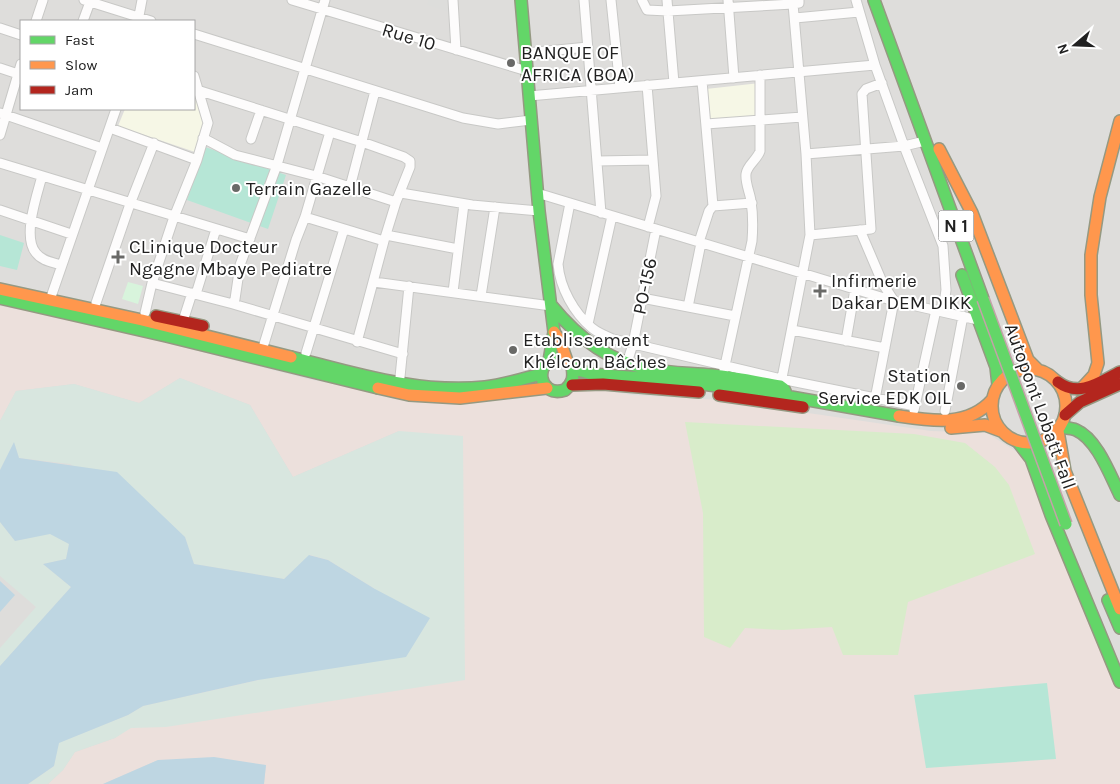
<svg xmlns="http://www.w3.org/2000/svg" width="1120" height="784" font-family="Karla,sans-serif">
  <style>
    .residential { fill: #dedddb; fill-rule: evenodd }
    .commercial { fill: #ece0dc }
    .education { fill: #f6f7e6 }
    .religious { fill: #dddddb }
    .grass { fill: #d8ecca }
    .wetland { fill: #d8e6df }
    .park { fill: #d8f4dc }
    .pitch { fill: #b6e6d6 }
    .water { fill: #bed6e2 }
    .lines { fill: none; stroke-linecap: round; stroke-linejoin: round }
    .street-casing { stroke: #c8c8c6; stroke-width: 11 }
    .fast-casing { stroke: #959982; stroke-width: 14 }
    .slow-casing { stroke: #959982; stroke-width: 14 }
    .jam-casing { stroke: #959982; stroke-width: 14 }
    .street { stroke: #fdfcfc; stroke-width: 9 }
    .fast { stroke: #63d668; stroke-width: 11 }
    .slow { stroke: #ff974d; stroke-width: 11 }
    .jam { stroke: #b3261e; stroke-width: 11 }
    .fast-bridge-casing { stroke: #c4a2a8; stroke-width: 14; stroke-linecap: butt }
    .fast-bridge { stroke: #63d668; stroke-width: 11 }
    .poi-dot { fill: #696967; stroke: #fff; stroke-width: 2 }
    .labels { text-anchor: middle; stroke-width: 4; stroke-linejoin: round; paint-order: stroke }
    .shield { fill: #fff; stroke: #646464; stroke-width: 1 }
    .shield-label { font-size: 18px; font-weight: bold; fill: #212121 }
    .street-label { font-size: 19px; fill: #212121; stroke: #fff }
    .poi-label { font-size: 19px; fill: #212121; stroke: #fff; text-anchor: start }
  </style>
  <rect width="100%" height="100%" fill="#efeeea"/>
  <!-- residential -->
  <path class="residential" d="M0,0H1120V784H0ZM21,21H194V109H21Z"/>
  <!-- commercial -->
  <path class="commercial" d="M0,306L84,322L308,379L418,401L594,389L633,395L720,400L931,431L987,433L1017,452L1032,467L1120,670V784H264L266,765L158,760L103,784H48L63,770L75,752L115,738L131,727H166L399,431L293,477L250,405L180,378L139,403L74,384L16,391L0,421Z"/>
  <!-- education -->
  <path class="education" d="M760,83L761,118L709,120L706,89Z
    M194,89L206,125L195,152L118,126L125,109H194Z"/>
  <!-- religious -->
  <path class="religious" d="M428,0H448V12L427,5Z"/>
  <!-- grass -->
  <path class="grass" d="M685,422L914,434L965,443L995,467L1009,485L1035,554L908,602L898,655H843L832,627L783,630L745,628L730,648L704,637L703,513Z"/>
  <!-- wetland -->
  <path class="wetland" d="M180,378L250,405L293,477L399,431L463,436L465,680L166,727L131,728L115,738L75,752L63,770L48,784H28L54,766L58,743L128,715L143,706L258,680L375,589L328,560L310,555L284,579L194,564L185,537L70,464L19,458L14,443L0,470V421L16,391L74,384L139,403Z
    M0,522L15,541L50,533L69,544L66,559L43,564L71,587L0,666V648L36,607L0,576Z"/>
  <!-- park -->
  <path class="park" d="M128,282L143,286L138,304L122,299Z"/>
  <!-- pitch -->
  <path class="pitch" d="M205,147L286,175L268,229L187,200Z
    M0,235L24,243L17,270L0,266Z
    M1047,683L1056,759L926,768L914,695Z"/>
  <!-- water -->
  <path class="water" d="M14,442L19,458L117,472L185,537L194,564L284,579L309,555L328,560L375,589L430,618L406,657L258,680L143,706L128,715L59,743L54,766L28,784H0V666L71,587L43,564L66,559L69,544L50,534L15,541L0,522V470Z
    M0,581L15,595L0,612Z
    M214,757L266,765L264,784H103L158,760Z"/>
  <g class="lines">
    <!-- street casing -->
    <g class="street-casing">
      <path id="street" d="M84,0L151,21
        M292,0L527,71
        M325,0L277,165L240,265L235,299L233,304L403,354
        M453,0L456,50
        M584,0L601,213
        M611,0L620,88
        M642,0L647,10L668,11L793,4L799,3V0
        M667,0L674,83
        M728,0L734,78
        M856,0L875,65L904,146L943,246L946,290L943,311
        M795,18L859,12
        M36,21L43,0
        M83,21L90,2
        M138,21L142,0
        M0,28L21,35
        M194,34L463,118L498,124L531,120
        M526,53L588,47
        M0,68L21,75
        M194,76L208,123L197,160
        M647,85L656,196L648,227
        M194,89L362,142L404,157L410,161V167L396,202L384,241L357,342
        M529,96L875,65
        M0,113L102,148
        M706,124L802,117
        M110,128L197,160L174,217L152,283L145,313
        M0,135L21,64
        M203,138L235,155L316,176L396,202
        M251,139L261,110
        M806,154L904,146L925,141
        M597,161L653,160
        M0,163L250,239
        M42,176C37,195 22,237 36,253C42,261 52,262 61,265
        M350,187L375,91
        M401,193L472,205L539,211
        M537,193L894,301L978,320
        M570,203L558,264C560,288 574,313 592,328C598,333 606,336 613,339L781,379L915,406
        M713,206L752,203
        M0,210L71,234
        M305,217L384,241
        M860,230L883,284L894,301L875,399
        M386,235L458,249
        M810,235L871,229L862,94L866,89L882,83
        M699,242L709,211L713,206L702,81
        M374,282L551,306
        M152,283L233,304
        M453,292L464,204
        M52,294L116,109
        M196,294L216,229
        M481,296L495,207
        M642,298L735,316
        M96,303L130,204L154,143
        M688,307L701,243
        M183,321L192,293
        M588,324L612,216
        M792,330L885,348
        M846,341L855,289
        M264,344L296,240L305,217L330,132
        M306,353L344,229
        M627,363L633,344L656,229
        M724,370L752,241C753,228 753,214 751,201C750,193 745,183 746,174C747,165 757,160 760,151V75
        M400,377L409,286
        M781,383L810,235L806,154L793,4
        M914,410L936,310
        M945,411L963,316"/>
    </g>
    <!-- fast casing -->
    <g class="fast-casing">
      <path id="fast" d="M521,0L539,211L554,332L549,361
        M874,0L983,299
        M962,275L996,367L998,385
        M0,298L166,336L378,388
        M551,305C576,336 608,361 648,369C669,373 691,373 712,375C735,377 757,382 780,386L784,389L787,396
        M291,357C354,373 419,394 485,387C504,385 522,379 541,374
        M572,367C574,377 573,383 565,390C538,399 532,359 560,358L578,370L592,374L678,381L757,391L899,416
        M1060,427C1065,428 1071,428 1076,430C1097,439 1110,475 1120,495
        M1018,442L1031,459L1051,515L1120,682
        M1108,600L1120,628"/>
    </g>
    <!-- slow casing -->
    <g class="slow-casing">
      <path id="slow" d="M939,149L972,213L1028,360L1037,369
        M0,289L142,320L291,357
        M554,332L560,341L567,361
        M992 406a37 37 0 1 1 74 0a37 37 0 1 1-74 0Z
        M378,388L409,395L460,398L547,388
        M1082,388L1094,375L1098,363L1091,295V255L1100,197L1120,121
        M899,416C932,421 968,427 992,400
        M951,428L985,425L1001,431
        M1058,431L1065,471L1120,609"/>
    </g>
    <!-- jam casing -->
    <g class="jam-casing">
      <path id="jam" d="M156,316L203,326
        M1058,382C1079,398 1100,382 1120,372
        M572,385L603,384L699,392
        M719,395L803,407
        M1065,415L1080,402L1120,384"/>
    </g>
    <!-- street -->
    <use href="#street" class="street"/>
    <!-- fast -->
    <use href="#fast" class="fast"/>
    <!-- slow -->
    <use href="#slow" class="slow"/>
    <!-- jam -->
    <use href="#jam" class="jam"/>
    <!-- fast-bridge casing -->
    <g class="fast-bridge-casing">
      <path id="fast-bridge" d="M983,299L1066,524"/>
    </g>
    <!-- fast-bridge -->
    <use href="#fast-bridge" class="fast-bridge"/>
  </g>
  <!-- markers -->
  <g class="poi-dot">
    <circle cx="511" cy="63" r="5"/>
    <circle cx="236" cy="188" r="5"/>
    <path d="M115.5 249.5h5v5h5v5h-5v5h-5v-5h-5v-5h5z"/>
    <path d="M817.5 283.5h5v5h5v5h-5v5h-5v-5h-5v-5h5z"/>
    <circle cx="513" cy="350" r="5"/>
    <circle cx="961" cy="386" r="5"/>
  </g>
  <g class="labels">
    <!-- shield labels -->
    <rect class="shield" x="938.5" y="210.5" width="35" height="31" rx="4"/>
    <g class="shield-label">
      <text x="956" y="232">N 1</text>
    </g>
    <!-- street labels -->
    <g class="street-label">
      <text transform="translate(409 36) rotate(17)" y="7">Rue 10</text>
      <text transform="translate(644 286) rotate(-78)" y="7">PO-156</text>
      <text transform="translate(1041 406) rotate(70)" y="7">Autopont Lobatt Fall</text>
    </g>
    <!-- poi labels -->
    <g class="poi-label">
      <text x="521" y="59">BANQUE OF<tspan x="521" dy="22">AFRICA (BOA)</tspan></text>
      <text x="246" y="195">Terrain Gazelle</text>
      <text x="129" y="253">CLinique Docteur<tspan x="129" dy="22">Ngagne Mbaye Pediatre</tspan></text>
      <text x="831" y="287">Infirmerie<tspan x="831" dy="22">Dakar DEM DIKK</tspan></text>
      <text x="523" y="346">Etablissement<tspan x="523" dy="22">Khélcom Bâches</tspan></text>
      <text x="951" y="382" text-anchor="end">Station<tspan x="951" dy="22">Service EDK OIL</tspan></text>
    </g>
  </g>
  <!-- legend -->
  <rect x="20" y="20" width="175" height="90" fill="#ffffff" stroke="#a6a6a6"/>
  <rect x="30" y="36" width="25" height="8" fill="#63d668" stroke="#a6a6a6"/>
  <text x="65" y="45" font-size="15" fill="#212121">Fast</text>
  <rect x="30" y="61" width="25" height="8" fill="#ff974d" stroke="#a6a6a6"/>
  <text x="65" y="70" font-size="15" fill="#212121">Slow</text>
  <rect x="30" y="86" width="25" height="8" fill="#b3261e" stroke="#a6a6a6"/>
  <text x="65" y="95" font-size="15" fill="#212121">Jam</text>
  <!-- north arrow -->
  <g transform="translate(1075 45) rotate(251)" stroke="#ffffff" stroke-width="4" paint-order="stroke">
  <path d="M0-4L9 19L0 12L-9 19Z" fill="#212121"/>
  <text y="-8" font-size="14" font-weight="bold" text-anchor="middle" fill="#212121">N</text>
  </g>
</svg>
